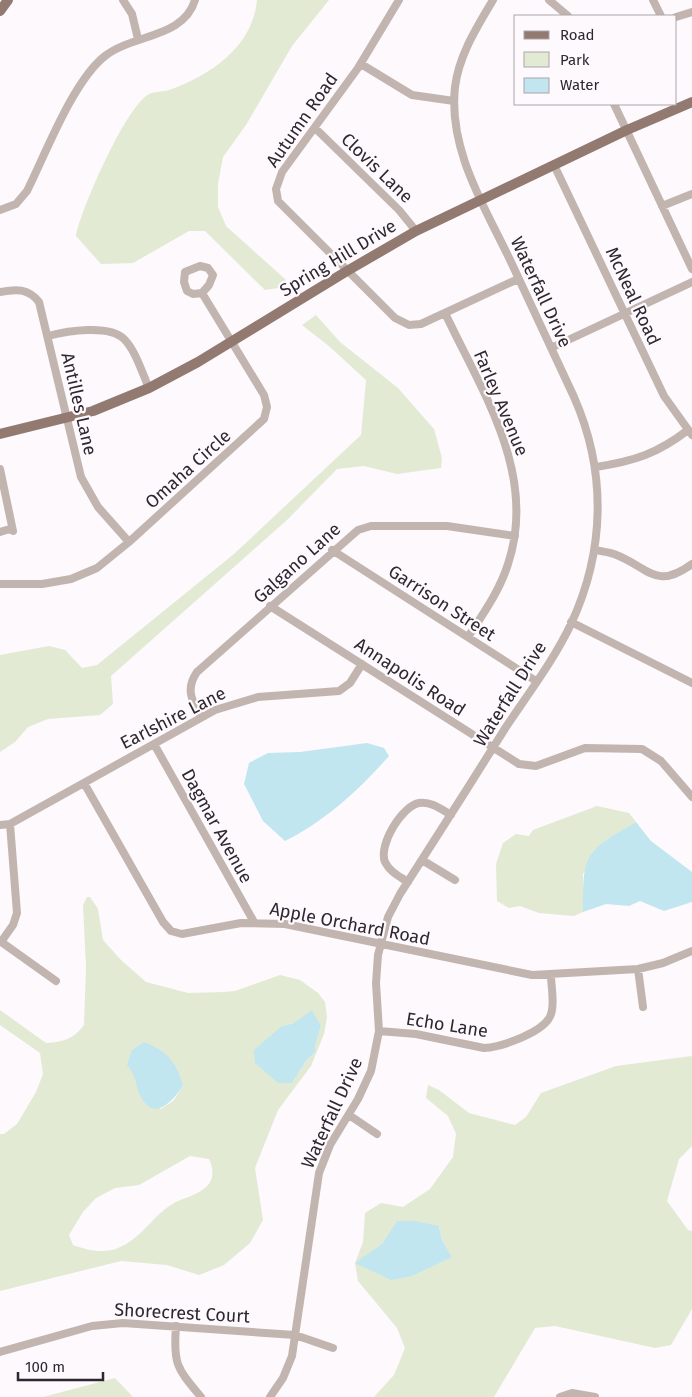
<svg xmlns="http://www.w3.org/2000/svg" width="692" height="1397" font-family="'Fira Sans',sans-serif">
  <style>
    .green { fill: #e2ead4; fill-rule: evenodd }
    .water { fill: #c1e6f0 }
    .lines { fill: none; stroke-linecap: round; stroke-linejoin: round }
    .minor { stroke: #c2b5af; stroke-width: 8 }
    .major { stroke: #927a71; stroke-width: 10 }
    .labels { text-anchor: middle; stroke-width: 4.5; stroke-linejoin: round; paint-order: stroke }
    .street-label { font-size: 18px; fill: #2f2730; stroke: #fdf9fd }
  </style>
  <rect width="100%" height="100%" fill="#fdf9fd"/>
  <!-- green -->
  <path class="green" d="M257,0H329L292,46L246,125L223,157L218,184V207L226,226L286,280L278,288L265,290L205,231H189L133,263L101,264L76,236C81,209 126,106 149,94C156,91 165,92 172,89C212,74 253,46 257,0Z
    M316,315L340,342L398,388L434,429L442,458L441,468L397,474L364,466L337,469L287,520L111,676L113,704L100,715L48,719L28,727L15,742L0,752V655L49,646L65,650L82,668L97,665L234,554L361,435L366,380L330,347L302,325Z
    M597,806L629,813L636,822L607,840L583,874V912L574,916L539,913L520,906L509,908L497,901L496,864L503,843L516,834L529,836L533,830Z
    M87,897H90L98,909L103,940L121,960L146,982L188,993L223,992L235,991L280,975L300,980L318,993L325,1002L327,1018L324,1034L311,1066L278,1110L255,1168L263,1220L250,1243L224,1265L199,1275L167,1265L121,1261L0,1291V1134H4L17,1124L36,1092L43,1074L40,1053L0,1025V1010L46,1043C63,1042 74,1039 84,1025L86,967L83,905ZM294,1023L321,1026L315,1046L316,1051L306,1061L292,1083L282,1026ZM136,1076L183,1086L173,1101L161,1109L142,1098ZM190,1156L209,1159C214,1169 214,1180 206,1187C196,1197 179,1198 168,1207C151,1219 139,1240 118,1248C104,1254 86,1250 73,1245L69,1235L83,1212L96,1198L115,1188L139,1185Z
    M692,1056V1146L679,1159L667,1201L688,1230L692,1231V1309L671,1345L655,1348L555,1326L535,1328L494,1397H374L394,1375L405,1348L397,1328L358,1281L355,1263L363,1242L365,1213L381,1203L403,1207L430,1189L453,1157L456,1134L448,1116L426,1098L428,1085L439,1090L469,1113L515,1125L526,1117L541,1093L616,1066ZM439,1226L442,1240L452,1257L356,1263L383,1243Z
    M115,1378L133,1397H43Z"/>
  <!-- water -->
  <path class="water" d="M367,743L384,748L389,756C360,789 324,822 285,841L263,821L244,784L249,763L268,753L300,752Z
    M636,822L651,841L692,872V902L664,911L640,901L629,906L606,904L583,912C583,852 585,852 636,822Z
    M312,1010L321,1026L315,1046L316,1051L306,1061L292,1083H278L255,1063L254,1050L282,1026L294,1023Z
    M144,1042C168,1052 176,1061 183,1086C173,1100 155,1123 141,1097C134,1084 139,1080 127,1065L132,1050Z
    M397,1221H415L439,1226L442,1240L452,1257L412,1276L391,1280L355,1263L383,1243Z"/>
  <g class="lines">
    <!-- minor -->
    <path class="minor" d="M123,0L132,14L138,39
      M399,0L358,68L282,172L276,189L278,201L395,318L409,325L421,324L518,279
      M549,0L568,16
      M653,0L661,16
      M676,17L692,12
      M361,64L412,95L454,101
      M614,104L692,269
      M315,128L399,210L416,231
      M554,165L664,396L692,435
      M662,206L692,194
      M0,210L16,204L27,191C46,153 73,81 105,56C133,34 184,38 195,0
      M200,266L208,268L213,275L209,285L202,293L193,294L187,291L184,282L185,272Z
      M0,292C16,289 28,288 39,302L81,477L98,507L129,542
      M445,313C482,392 538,474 508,564C500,590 483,614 468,637
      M48,336C67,331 109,324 124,339C136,351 142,373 149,388
      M551,348L692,282
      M596,467C634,461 657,454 688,430
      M0,469L13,531L10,529L0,532
      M332,550L536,681
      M595,550C601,551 608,552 614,554C649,567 655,591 692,564
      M0,584H42L71,579L97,568L129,542L264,419L267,407L264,395L202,293
      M270,606L519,764L536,766L585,748L642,749L661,761L692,797
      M571,622L692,683
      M201,717C192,701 185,689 197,672L358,530L371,526H447L515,536
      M154,744L254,922
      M84,783L163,922L171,931L182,934L241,923L285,924L532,975L638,969L663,963L692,951
      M0,825L10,824L215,710L258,697L339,691L350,683L362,664
      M422,860L455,880
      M408,882C399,876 390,872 385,862C378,845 402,806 419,803C431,801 441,809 451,815
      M0,941L56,981
      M1,942L13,925L17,913L10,824
      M638,969L643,1007
      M379,1031L416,1034L484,1048C501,1047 546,1032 551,1014C555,1003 551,987 551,975
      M349,1115L377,1134
      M176,1326C173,1365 177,1368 201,1397
      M0,1352L92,1326L123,1323L295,1335L333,1348
      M270,1397L283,1378L292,1356L319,1173L330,1145L358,1099L371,1071L379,1031L376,983L378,955L388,917L400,894C436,838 471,783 506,727C528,694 554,660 571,624C605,551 607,472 574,397C553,352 532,307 511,262C485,207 448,150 455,87C459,55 477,27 493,0
      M560,1397L572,1393L595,1397"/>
    <!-- major -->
    <path class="major" d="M0,11L8,0
      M0,434L93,411L149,388L198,362L347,271L416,231L627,130L692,102"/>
  </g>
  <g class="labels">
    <!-- street labels -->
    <g class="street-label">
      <text transform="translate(302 120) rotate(-55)" y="6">Autumn Road</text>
      <text transform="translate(377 168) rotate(44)" y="6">Clovis Lane</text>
      <text transform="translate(338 258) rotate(-31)" y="6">Spring Hill Drive</text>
      <text transform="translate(541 292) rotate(65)" y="6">Waterfall Drive</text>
      <text transform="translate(633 296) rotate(65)" y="6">McNeal Road</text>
      <text transform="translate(501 403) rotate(67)" y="6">Farley Avenue</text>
      <text transform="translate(79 404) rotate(77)" y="6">Antilles Lane</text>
      <text transform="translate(188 469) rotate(-42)" y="6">Omaha Circle</text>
      <text transform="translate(297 563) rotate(-42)" y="6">Galgano Lane</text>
      <text transform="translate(442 603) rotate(33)" y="6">Garrison Street</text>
      <text transform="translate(410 677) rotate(33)" y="6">Annapolis Road</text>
      <text transform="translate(510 694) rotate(-58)" y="6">Waterfall Drive</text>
      <text transform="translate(173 718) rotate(-27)" y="6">Earlshire Lane</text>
      <text transform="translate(217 826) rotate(61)" y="6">Dagmar Avenue</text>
      <text transform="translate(350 924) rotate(11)" y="6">Apple Orchard Road</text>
      <text transform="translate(447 1025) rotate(9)" y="6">Echo Lane</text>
      <text transform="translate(332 1113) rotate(-65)" y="6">Waterfall Drive</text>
      <text transform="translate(182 1313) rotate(3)" y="6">Shorecrest Court</text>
    </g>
  </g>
  <!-- legend -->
  <rect x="514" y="15" width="162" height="90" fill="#fdf9fd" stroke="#aba5ab"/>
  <rect x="524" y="31" width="25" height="8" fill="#927a71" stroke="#aba5ab"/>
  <text x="560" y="40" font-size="15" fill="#2f2730">Road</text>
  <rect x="524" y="52" width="25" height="15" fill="#e2ead4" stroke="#aba5ab"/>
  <text x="560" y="65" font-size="15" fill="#2f2730">Park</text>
  <rect x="524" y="78" width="25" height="15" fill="#c1e6f0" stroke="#aba5ab"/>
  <text x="560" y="90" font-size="15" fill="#2f2730">Water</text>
  <!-- scale -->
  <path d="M18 1372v8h85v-8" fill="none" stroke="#2f2730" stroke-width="2.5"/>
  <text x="25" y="1372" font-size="15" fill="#2f2730" stroke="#fdf9fd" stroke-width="4" paint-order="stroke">100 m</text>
</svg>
